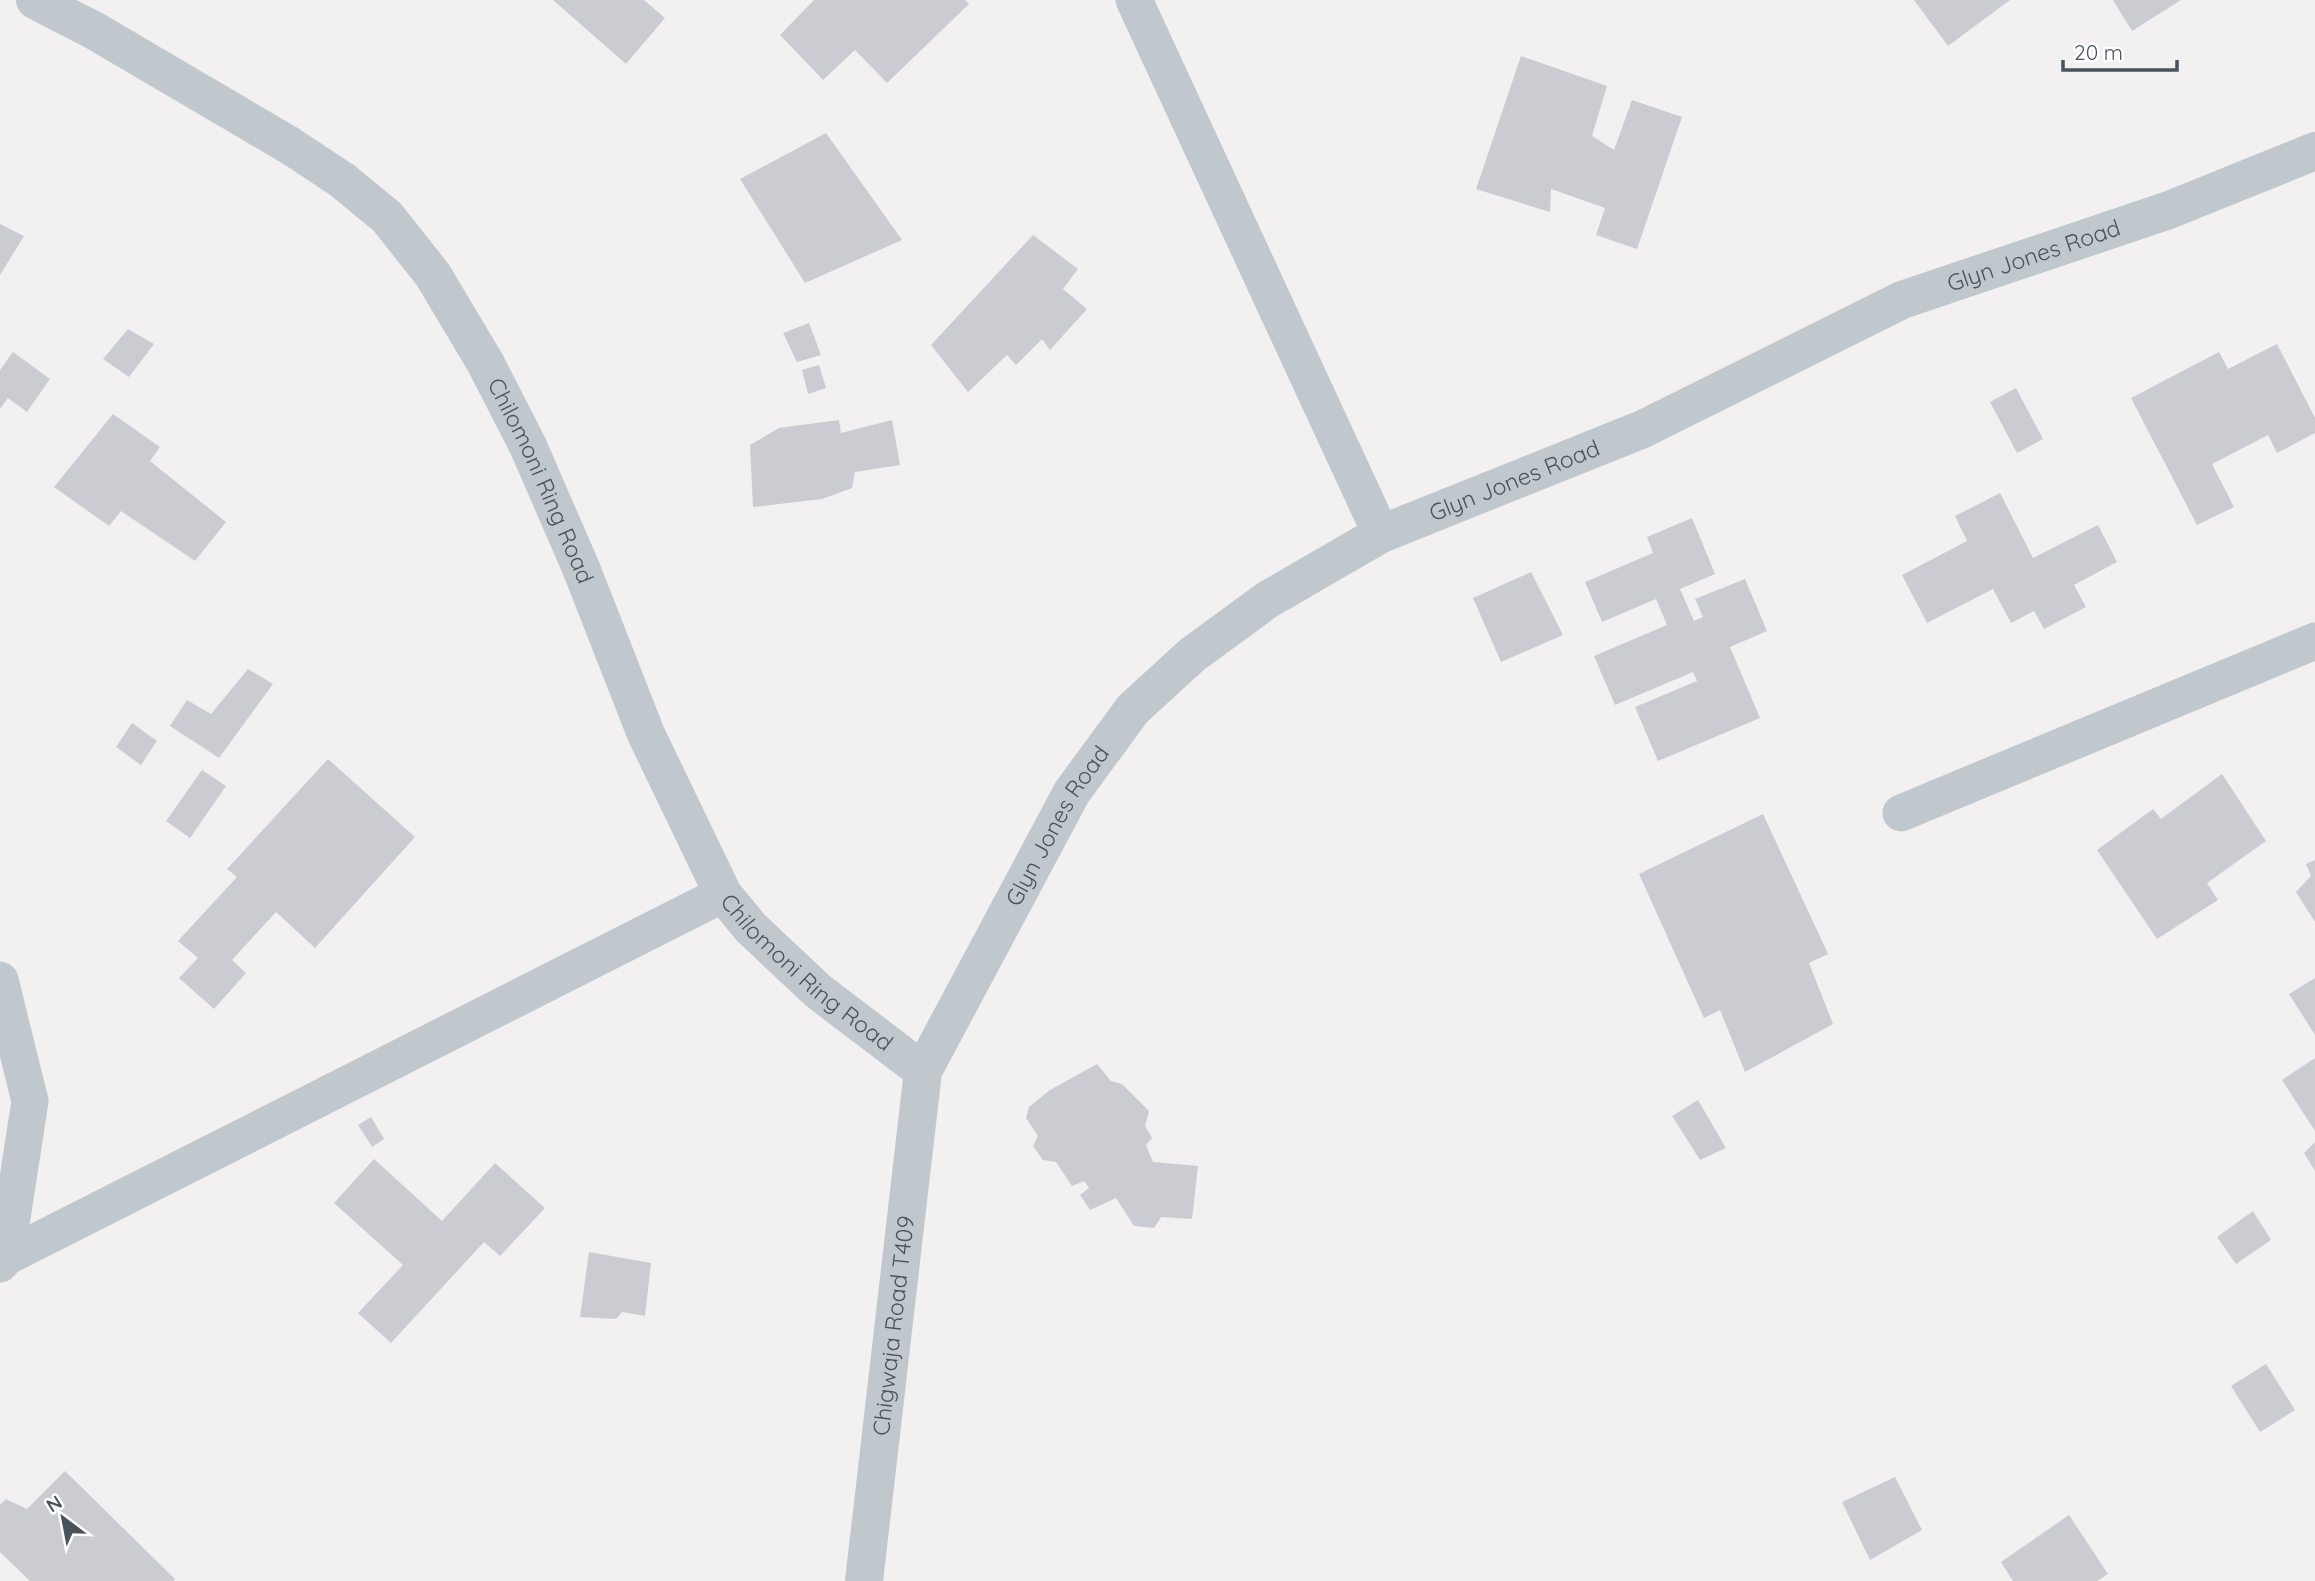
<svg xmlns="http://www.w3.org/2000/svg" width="2315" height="1581" font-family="Quicksand,sans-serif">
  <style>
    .building { fill: #cbccd2 }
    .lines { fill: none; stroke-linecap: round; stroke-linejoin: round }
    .minor { stroke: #c0c7cd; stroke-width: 37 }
    .tertiary { stroke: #c0c7cd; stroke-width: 38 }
    .labels { text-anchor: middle; stroke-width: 5; stroke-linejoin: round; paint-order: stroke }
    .street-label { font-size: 23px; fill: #4a525c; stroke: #fff }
  </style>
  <rect width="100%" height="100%" fill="#f2f0f0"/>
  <!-- building -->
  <path class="building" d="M553,0H644L665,18L626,64Z
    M814,0H965L969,4L887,83L855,50L823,80L780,35Z
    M1914,0H2010L1948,46Z
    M2113,0H2181L2132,31Z
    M1521,56L1607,86L1592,136L1614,150L1632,100L1682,117L1637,249L1596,235L1605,208L1551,189L1550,212L1476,189Z
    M826,133L902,240L805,283L740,179Z
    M0,224L24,236L0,275Z
    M1033,235L1078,269L1063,289L1087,309L1050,350L1042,339L1016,365L1007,355L968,392L931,345Z
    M809,323L821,355L797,362L783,333Z
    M128,329L154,344L129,377L103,359Z
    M2277,344L2315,418V433L2277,453L2268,435L2212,464L2234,507L2197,525L2131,398L2219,352L2228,369Z
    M13,352L50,379L27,412L8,398L0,409V370Z
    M819,365L826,388L808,394L802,370Z
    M2016,388L2043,439L2017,453L1990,402Z
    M113,414L160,447L150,461L226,522L195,561L121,511L109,526L54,487Z
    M839,420L841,433L892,420L900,465L855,472L852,488L822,499L753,507L750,445L779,428Z
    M2000,493L2033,558L2098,525L2117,562L2074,585L2086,607L2044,629L2034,611L2011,623L1993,589L1927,623L1902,575L1967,541L1955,516Z
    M1692,518L1715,574L1680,589L1694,621L1703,617L1695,599L1745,579L1767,631L1730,647L1760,718L1658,761L1635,707L1697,681L1693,672L1615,705L1594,656L1667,625L1656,599L1602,622L1585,582L1653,553L1647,537Z
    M1531,572L1563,635L1501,662L1473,598Z
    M248,669L273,684L219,758L170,726L187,700L211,714Z
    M132,723L157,741L141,765L116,747Z
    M328,759L415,837L315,948L276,912L232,960L246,973L214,1009L179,978L198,958L178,941L237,877L227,869Z
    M202,770L226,786L190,838L166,821Z
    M2222,774L2266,841L2207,883L2218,900L2157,939L2097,850L2153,809L2161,819Z
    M1763,814L1828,954L1809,963L1833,1024L1745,1072L1720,1010L1704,1018L1639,874Z
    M2315,860V922L2296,892L2311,876L2306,864Z
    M2315,978V1035L2289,994Z
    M2315,1058V1131L2282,1080Z
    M1097,1064L1111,1081L1122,1084L1149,1111L1145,1126L1152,1138L1146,1145L1153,1162L1198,1166L1192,1219L1161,1217L1154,1228L1134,1226L1116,1198L1090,1210L1080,1195L1089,1188L1084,1181L1072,1186L1056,1162L1043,1160L1033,1146L1038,1136L1026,1118L1029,1107L1050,1090Z
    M1698,1100L1726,1148L1700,1160L1672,1116Z
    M371,1117L384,1139L372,1147L358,1125Z
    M2315,1142V1171L2304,1153Z
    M374,1159L442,1221L495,1163L545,1208L500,1256L484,1242L391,1343L358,1313L403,1265L334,1203Z
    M2253,1211L2271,1240L2236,1264L2217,1237Z
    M589,1252L651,1263L645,1316L622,1312L616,1319L580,1317Z
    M2266,1364L2295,1410L2260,1432L2231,1386Z
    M65,1471L175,1579L173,1581H30L0,1552V1505L6,1499L27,1509Z
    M1895,1477L1922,1530L1870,1560L1842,1502Z
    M2069,1515L2108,1574L2097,1581H2013L2001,1562Z"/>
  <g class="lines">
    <!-- minor -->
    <path class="minor" d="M1134,0L1381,534
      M1901,813L2315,641
      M0,980L30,1101L6,1257
      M0,1264L6,1257L723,894"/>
    <!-- tertiary -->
    <g class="tertiary">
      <path id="s1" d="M35,0L95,31L289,145L342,180L387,217L433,275L486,364L528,446L581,568L646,734L723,894L751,928L818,991L923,1071"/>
      <path id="s2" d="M864,1581L923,1071L1072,792L1133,709L1192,655L1267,600L1381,534L1643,429L1902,300L2169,210L2315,151"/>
    </g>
  </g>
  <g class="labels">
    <!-- street labels -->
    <g class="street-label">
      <text dy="8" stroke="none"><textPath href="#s2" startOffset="1948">Glyn Jones Road</textPath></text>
      <text dy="8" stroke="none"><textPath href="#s1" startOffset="721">Chilomoni Ring Road</textPath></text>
      <text dy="8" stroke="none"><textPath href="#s2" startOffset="1381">Glyn Jones Road</textPath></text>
      <text dy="8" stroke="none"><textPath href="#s2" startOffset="793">Glyn Jones Road</textPath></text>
      <text dy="8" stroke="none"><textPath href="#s1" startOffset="1288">Chilomoni Ring Road</textPath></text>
      <text dy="8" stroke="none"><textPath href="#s2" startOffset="257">Chigwaja Road T409</textPath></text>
    </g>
  </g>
  <!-- north arrow -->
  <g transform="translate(63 1518) rotate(328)" stroke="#ffffff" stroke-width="5" paint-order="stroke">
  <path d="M0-5L12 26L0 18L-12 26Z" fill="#4a525c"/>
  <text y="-10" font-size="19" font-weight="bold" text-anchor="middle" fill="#4a525c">N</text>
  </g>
  <!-- scale -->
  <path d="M2063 60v10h114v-10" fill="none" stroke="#4a525c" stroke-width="3.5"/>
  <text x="2074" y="60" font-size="21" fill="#4a525c" stroke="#ffffff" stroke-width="5" paint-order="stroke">20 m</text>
</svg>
